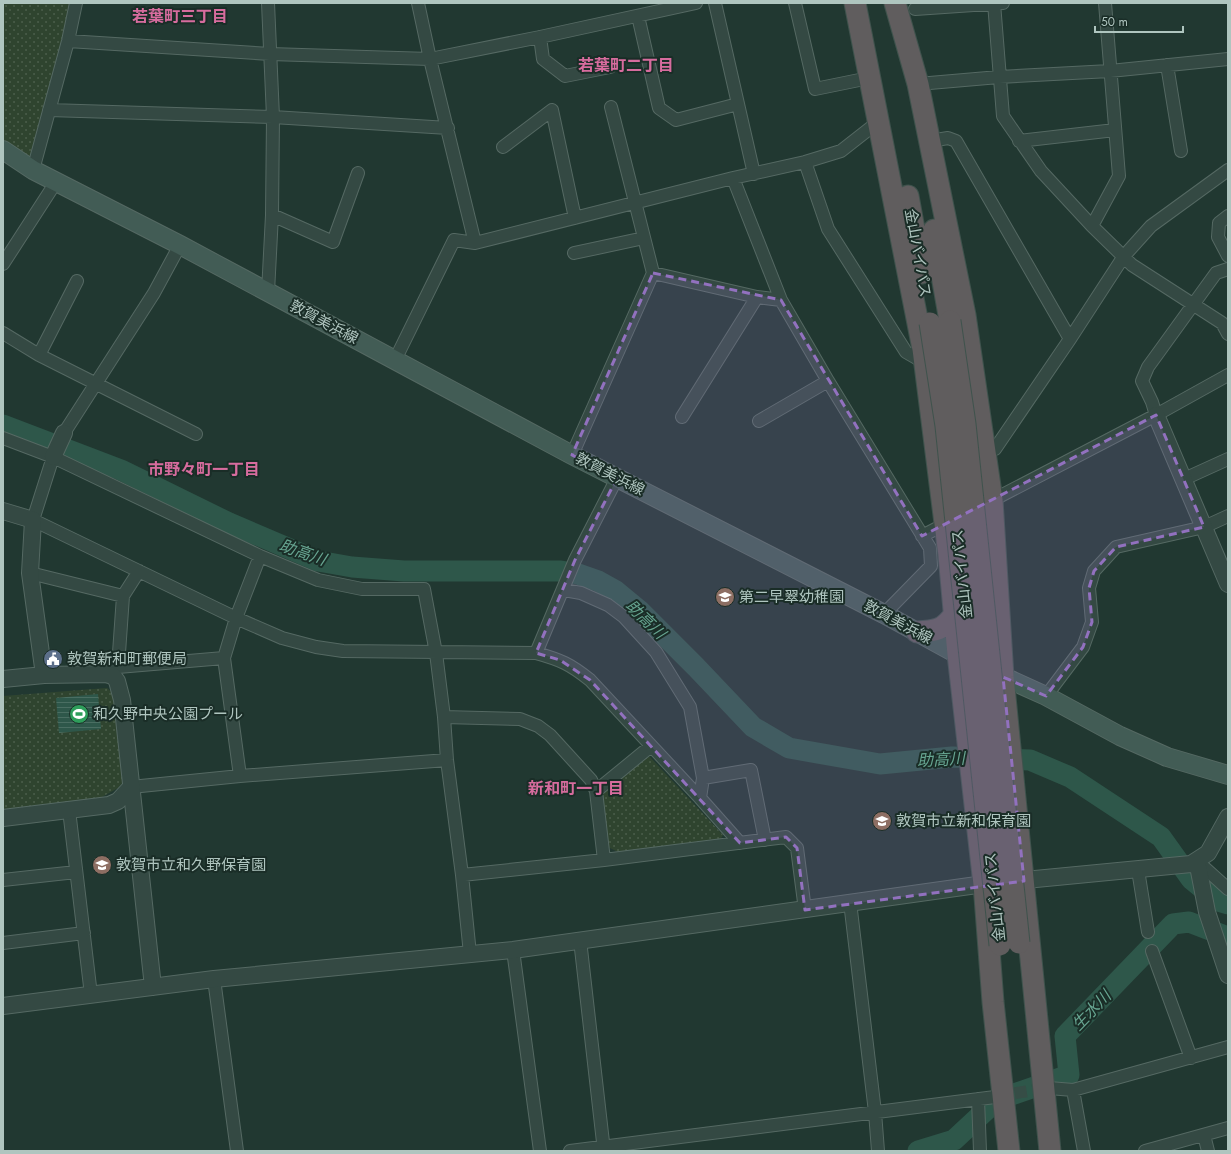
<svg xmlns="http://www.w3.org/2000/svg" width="1231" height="1154" font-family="Jost,'Noto Sans JP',sans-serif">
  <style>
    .park { fill: url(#park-dots) }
    .water { fill: url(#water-rules) }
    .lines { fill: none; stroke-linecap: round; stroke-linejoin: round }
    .river { stroke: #2e574a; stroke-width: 21 }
    .minor-tunnel { stroke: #364d46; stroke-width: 12; stroke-dasharray: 12 6; stroke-linecap: butt }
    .minor-casing { stroke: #556963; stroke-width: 14 }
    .tertiary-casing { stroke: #556963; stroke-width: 18 }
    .secondary-casing { stroke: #556963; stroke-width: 20 }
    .trunk-casing { stroke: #3f534d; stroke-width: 23 }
    .minor { stroke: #344943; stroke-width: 12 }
    .tertiary { stroke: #344943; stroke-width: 16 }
    .secondary { stroke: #425c55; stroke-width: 18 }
    .trunk { stroke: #605d5e; stroke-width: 21 }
    .trunk-bridge-casing { stroke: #3f534d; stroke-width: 23; stroke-linecap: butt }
    .trunk-bridge { stroke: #605d5e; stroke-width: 21 }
    .marked { fill: #9271bf; fill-opacity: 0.2; stroke: #9271bf; stroke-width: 3; stroke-dasharray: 8 5; stroke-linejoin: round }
    .labels { text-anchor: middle; stroke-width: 4; stroke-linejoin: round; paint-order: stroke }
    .street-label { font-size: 15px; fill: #afc5bf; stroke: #1a2d27 }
    .poi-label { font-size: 15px; fill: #afc5bf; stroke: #1a2d27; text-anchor: start }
    .neighbourhood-label { font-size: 16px; font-weight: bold; fill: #d76c9e; stroke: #1a2d27 }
    .water-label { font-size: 16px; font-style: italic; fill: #67a591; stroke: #1a2d27 }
  </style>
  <defs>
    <pattern id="park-dots" width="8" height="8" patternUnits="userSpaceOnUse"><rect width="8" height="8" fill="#2f442f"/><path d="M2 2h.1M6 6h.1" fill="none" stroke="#4b5e4b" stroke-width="1.8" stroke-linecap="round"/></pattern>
    <pattern id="water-rules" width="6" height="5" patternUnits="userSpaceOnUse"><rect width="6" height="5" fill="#2e574a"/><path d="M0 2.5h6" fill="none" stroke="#4a6e62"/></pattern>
  </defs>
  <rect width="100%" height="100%" fill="#213831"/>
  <!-- park -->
  <path class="park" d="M3,3H71L67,31L30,158L3,144Z
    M107,688L114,694L124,781L118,788L95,801L3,811V696Z
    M643,757H650L723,835L720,840L618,852L608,847L602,799L603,793Z"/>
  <!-- water -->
  <path class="water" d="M98,694L101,729L59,733L56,698Z"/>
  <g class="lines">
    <!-- river -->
    <path class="river" d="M3,425L121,470L229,523L318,561L352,567L404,571H561L578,574L598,581L616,591L639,610L696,667L753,727L789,748L880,764L952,757L1030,760L1070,777L1161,837L1191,879L1218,901L1228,904
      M918,1151L954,1140L997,1100L1069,1075L1065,1036L1173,924L1189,922L1228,937"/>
    <!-- minor-tunnel -->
    <path class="minor-tunnel" d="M997,1096L1048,1088"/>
    <!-- minor casing -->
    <g class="minor-casing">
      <path id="minor" d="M418,3L430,59L475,243
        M715,3L754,174
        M795,3L815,89L869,78
        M994,3L1003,116L1041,171L1092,226L1132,265L1222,323L1228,334
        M915,9L1003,3
        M638,16L659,108L676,120L738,104
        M540,37L543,59L565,76L610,67
        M68,41L270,54L430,59L540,37L696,3
        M1167,65L1181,151
        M918,84L999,77L1110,71L1228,59
        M49,110L273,117L448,128
        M930,141L948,138L956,141L1070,339
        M1019,141L1115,130
        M503,147L552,110L575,218
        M805,162L828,229L906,352L925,363
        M33,170L68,41L76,3
        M733,178L781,300L828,381L930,548L931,566L884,614
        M272,215L333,242L358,173
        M1228,216L1219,223L1218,237L1228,256
        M1092,226L1119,176L1105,3
        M574,253L644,238
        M3,264L56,182
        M653,273L757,297L781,300
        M268,292L272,215L273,117L268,3
        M3,333L39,355L196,434
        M39,355L77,281
        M395,360L454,240L475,243L733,178L805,162L841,151L878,122
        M1156,415L1152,402L1142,381L1148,367L1216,273L1228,269
        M682,417L757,297
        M759,421L828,381
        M64,433L154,293L180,245
        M3,438L53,457L260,556L318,580L362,589H424L436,653L444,717L447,760L462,875L470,954
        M985,451L995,449L1070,339L1124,256L1151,226L1228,170
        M572,455L653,273L611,107
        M53,457L33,520L236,618L282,638L316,647L343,651L536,653C561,660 570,664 590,680L700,798L740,843
        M1184,479L1228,459
        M987,503L1156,415L1228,375
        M922,536L949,522
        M30,573L123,596
        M564,590L581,593L608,605L624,617L656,652L690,707L703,778L700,798
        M536,653L575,560L617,478
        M118,667L224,658
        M113,676L118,667L123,596L139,571
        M1046,696L1083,647L1092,622L1089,588L1094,571L1116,547L1204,527L1228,516
        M444,717L520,719L538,726L550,735L591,780L596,791L651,746
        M240,776L224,658L236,618L260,556
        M703,778L751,770L765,840
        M131,787L240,776L447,760
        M596,791L604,860
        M69,810L91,995
        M1197,861L1228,889
        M1138,870L1148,932
        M462,875L604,860L786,837L797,848L805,910
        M3,880L76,872
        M850,902L875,1112L878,1151
        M580,940L604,1151
        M3,943L84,933
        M513,950L540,1151
        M1152,951L1191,1058
        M214,979L237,1151
        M1049,1088L1073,1090L1228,1047
        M1073,1090L1084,1151
        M978,1099L980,1151
        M1204,1135L1208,1151
        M570,1151L995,1097
        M1145,1151L1228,1128"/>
    </g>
    <!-- tertiary casing -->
    <g class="tertiary-casing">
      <path id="tertiary" d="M1156,415L1228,584
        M53,457L64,433
        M3,511L33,520L30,573L44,675
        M3,679L44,675L106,674L113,676L117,681L122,700L153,987
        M3,818L109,805L118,801L131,787
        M1197,861L1207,912L1228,975
        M3,1006L214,979L513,950L984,884L1191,864L1208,853L1228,817"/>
    </g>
    <!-- secondary casing -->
    <g class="secondary-casing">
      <path id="secondary" d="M3,150L33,170L180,245L572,455L884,614L968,660
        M993,672L1046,696L1120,736L1167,757L1228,775"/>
    </g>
    <!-- trunk casing -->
    <g class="trunk-casing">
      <path id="trunk" d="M855,3L923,349L949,555L958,654L984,884L993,1002L1009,1151
        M895,3L918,84L965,315L992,500L1003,677L1050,1151
        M908,196L922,273
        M934,230L950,321
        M917,632C936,631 943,630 954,615"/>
    </g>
    <!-- minor -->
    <use href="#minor" class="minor"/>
    <!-- tertiary -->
    <use href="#tertiary" class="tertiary"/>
    <!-- secondary -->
    <use href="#secondary" class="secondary"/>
    <!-- trunk -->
    <use href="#trunk" class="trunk"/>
    <!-- trunk-bridge casing -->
    <g class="trunk-bridge-casing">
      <path id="trunk-bridge" d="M950,321L965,424L1019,943
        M930,323L946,426L1000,945"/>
    </g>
    <!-- trunk-bridge -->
    <use href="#trunk-bridge" class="trunk-bridge"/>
  </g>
  <!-- marked area -->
  <path class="marked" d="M653,273L781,300L922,536L1156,415L1204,527L1116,547L1094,571L1089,588L1092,622L1083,647L1046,696L1003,677L1024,881L805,910L797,848L786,837L740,843L590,680L560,660L536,653L575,560L617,478L572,455Z"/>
  <!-- icons -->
  <defs>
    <g id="school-disc" transform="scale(1)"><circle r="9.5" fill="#8d6e63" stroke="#1a2d27"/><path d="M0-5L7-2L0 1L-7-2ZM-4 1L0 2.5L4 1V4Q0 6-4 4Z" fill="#fff"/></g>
    <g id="civic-disc" transform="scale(1)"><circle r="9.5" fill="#5c6f8a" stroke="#1a2d27"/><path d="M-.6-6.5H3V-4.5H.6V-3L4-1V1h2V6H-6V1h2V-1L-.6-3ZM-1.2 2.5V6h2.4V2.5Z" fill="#fff"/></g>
    <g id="stadium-disc" transform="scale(1)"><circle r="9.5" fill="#2e9e5b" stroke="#1a2d27"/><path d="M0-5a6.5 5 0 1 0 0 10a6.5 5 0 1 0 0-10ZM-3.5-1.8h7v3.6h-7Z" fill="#fff"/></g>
  </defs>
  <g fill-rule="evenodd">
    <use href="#school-disc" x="725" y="597"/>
    <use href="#civic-disc" x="53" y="659"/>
    <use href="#stadium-disc" x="79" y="714"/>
    <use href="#school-disc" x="882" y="821"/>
    <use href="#school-disc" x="102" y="865"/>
  </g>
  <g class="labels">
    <!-- street labels -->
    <g class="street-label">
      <text transform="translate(918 253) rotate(80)" y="5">金山バイパス</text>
      <text transform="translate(324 322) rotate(28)" y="5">敦賀美浜線</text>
      <text transform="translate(610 474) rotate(27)" y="5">敦賀美浜線</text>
      <text transform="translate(962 574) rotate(-96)" y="5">金山バイパス</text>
      <text transform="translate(898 622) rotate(28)" y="5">敦賀美浜線</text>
      <text transform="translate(995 897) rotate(-96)" y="5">金山バイパス</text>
    </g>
    <!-- poi labels -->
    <g class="poi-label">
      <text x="739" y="602">第二早翠幼稚園</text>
      <text x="67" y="664">敦賀新和町郵便局</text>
      <text x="93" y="719">和久野中央公園プール</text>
      <text x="896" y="826">敦賀市立新和保育園</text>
      <text x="116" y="870">敦賀市立和久野保育園</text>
    </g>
    <!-- neighbourhood labels -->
    <g class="neighbourhood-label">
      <text x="180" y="22">若葉町三丁目</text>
      <text x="626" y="71">若葉町二丁目</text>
      <text x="204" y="475">市野々町一丁目</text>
      <text x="576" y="794">新和町一丁目</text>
    </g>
    <!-- water labels -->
    <g class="water-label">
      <text transform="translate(303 552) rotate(19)" y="6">助高川</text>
      <text transform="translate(646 619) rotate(44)" y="6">助高川</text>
      <text transform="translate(941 759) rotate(-3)" y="6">助高川</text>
      <text transform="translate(1091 1010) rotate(-46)" y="6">生水川</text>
    </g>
  </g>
  <!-- border -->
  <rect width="1231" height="1154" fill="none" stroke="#afc5bf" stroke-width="8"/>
  <!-- scale -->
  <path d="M1095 26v6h88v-6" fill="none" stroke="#afc5bf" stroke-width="2"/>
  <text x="1101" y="26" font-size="12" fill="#afc5bf" stroke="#1a2d27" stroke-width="3" paint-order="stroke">50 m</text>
</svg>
